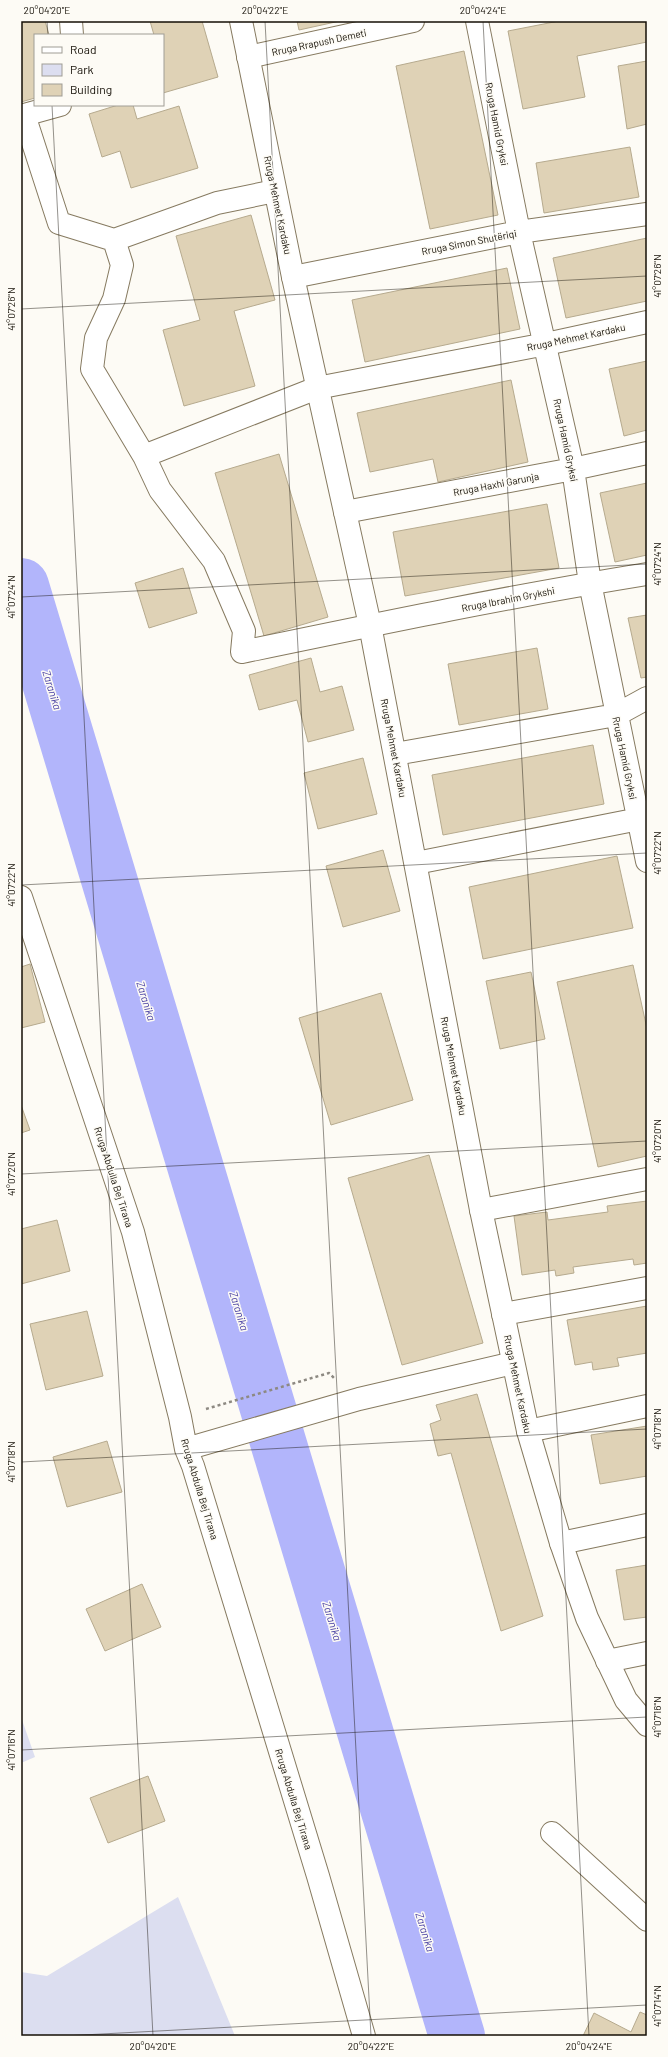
<svg xmlns="http://www.w3.org/2000/svg" width="668" height="2057" font-family="Barlow,sans-serif">
  <style>
    .green { fill: #dcdef0 }
    .lines { fill: none; stroke-linecap: round; stroke-linejoin: round }
    .river { stroke: #b2b5fb; stroke-width: 56 }
    .building { fill: #dfd2b6; stroke: #b6aa8e }
    .minor-casing { stroke: #867a60; stroke-width: 24 }
    .tertiary-casing { stroke: #867a60; stroke-width: 24 }
    .path { stroke: #8d8982; stroke-width: 2.5; stroke-dasharray: 3 3; stroke-linecap: butt }
    .minor { stroke: #fff; stroke-width: 22 }
    .tertiary { stroke: #fff; stroke-width: 22 }
    .ticks { fill: none; stroke: #140f06; stroke-width: 1; stroke-opacity: 0.45 }
    .labels { text-anchor: middle; stroke-width: 3; stroke-linejoin: round; paint-order: stroke }
    .street-label { font-size: 10px; fill: #140f06; stroke: #fdfbf5 }
    .water-label { font-size: 11px; font-style: italic; fill: #4840a3; stroke: #fdfbf5 }
    .neatline { fill: none; stroke: #140f06; stroke-width: 1.5 }
    .ticks-label { font-size: 10px; text-anchor: middle; fill: #140f06 }
  </style>
  <rect width="100%" height="100%" fill="#fdfbf5"/>
  <!-- green -->
  <path class="green" d="M21,1717L35,1757L21,1763Z
    M178,1897L235,2036H21V1972L47,1976Z"/>
  <g class="lines">
    <!-- river -->
    <path class="river" d="M21,586C169,1068 310,1553 457,2036"/>
  </g>
  <!-- building -->
  <path class="building" d="M21,21H45L49,35H35V98L21,102Z
    M150,21H202L218,77L163,93V35H154Z
    M297,21H340L299,30Z
    M559,21H647V42L577,56L585,97L523,109L508,31Z
    M464,51L498,215L430,229L396,66Z
    M647,61V124L627,129L618,66Z
    M118,105H133L137,119L179,106L198,168L131,188L120,151L102,157L89,114Z
    M630,147L639,197L544,213L536,163Z
    M251,215L275,300L234,311L255,386L184,406L163,330L200,320L176,236Z
    M647,238V301L566,318L553,258Z
    M507,268L520,329L365,362L352,300Z
    M647,361V430L624,436L609,369Z
    M511,380L528,462L438,482L433,459L370,472L357,413Z
    M279,454L328,617L264,636L215,473Z
    M647,483V555L615,562L600,493Z
    M547,504L559,568L405,596L393,532Z
    M183,568L197,613L149,628L135,583Z
    M647,615V677L641,678L628,618Z
    M537,648L548,709L459,725L448,664Z
    M311,658L320,692L342,686L354,730L308,742L297,700L259,710L249,675Z
    M593,745L604,804L443,835L432,775Z
    M363,758L377,814L318,829L304,773Z
    M383,850L400,911L343,927L326,866Z
    M617,856L633,928L483,959L469,887Z
    M30,964L45,1022L21,1028V967Z
    M633,965L647,1029V1156L598,1167L557,982Z
    M531,972L545,1039L500,1049L486,981Z
    M381,993L413,1100L331,1125L299,1018Z
    M21,1105L30,1130L21,1133Z
    M429,1155L483,1343L402,1365L348,1178Z
    M647,1201V1263L634,1265L633,1259L573,1267L574,1273L556,1276L555,1270L522,1275L514,1216L547,1212L548,1220L608,1212L607,1206Z
    M57,1220L70,1271L21,1284V1229Z
    M647,1306V1353L617,1358L619,1366L593,1370L592,1362L575,1365L567,1320Z
    M87,1311L103,1376L46,1390L30,1324Z
    M477,1394L543,1616L501,1631L451,1453L438,1456L430,1424L441,1420L436,1405Z
    M647,1426V1476L600,1484L591,1435Z
    M107,1441L122,1492L67,1507L53,1457Z
    M647,1565V1617L624,1620L616,1570Z
    M142,1584L161,1627L105,1651L86,1609Z
    M148,1776L165,1821L108,1843L90,1798Z
    M640,2012L647,2015V2036H583L594,2013L631,2032Z"/>
  <g class="lines">
    <!-- minor casing -->
    <g class="minor-casing">
      <path id="minor" d="M71,21L72,35
        M477,21L519,232L573,469L590,583L647,861
        M248,57L413,21
        M60,105L24,115L59,223L114,240L122,265L114,299L96,338L92,369L144,456L160,490L214,561L244,631L242,652C377,624 511,596 647,574
        M114,240L217,203L275,191
        M293,277L519,232L647,214
        M144,456L317,388L546,344L647,322
        M345,512L573,469L647,453
        M395,754L616,715L647,698
        M416,863L639,819
        M21,897L133,1232L180,1417L186,1449L193,1466L318,1876L364,2036
        M481,1210L647,1179
        M503,1314L647,1288
        M528,1431L647,1406
        M186,1449L359,1399L513,1363
        M561,1543L647,1525
        M607,1661L647,1653
        M552,1833L647,1920"/>
    </g>
    <!-- tertiary casing -->
    <g class="tertiary-casing">
      <path id="tertiary" d="M241,21L293,277L370,625L481,1210L528,1431L561,1543L587,1618L626,1700L647,1725"/>
    </g>
    <!-- path -->
    <path class="path" d="M206,1409L329,1373L334,1378"/>
    <!-- minor -->
    <use href="#minor" class="minor"/>
    <!-- tertiary -->
    <use href="#tertiary" class="tertiary"/>
  </g>
  <!-- ticks -->
  <path class="ticks" d="M47,21L48,35M265,21L371,2036M483,21L589,2036M52,105L153,2036M21,309L647,276M21,597L647,564M21,885L647,853M21,1174L647,1141M21,1462L647,1429M21,1750L647,1717M64,2036L647,2005"/>
  <g class="labels">
    <!-- street labels -->
    <g class="street-label">
      <text transform="translate(319 42) rotate(-12)" y="4">Rruga Rrapush Demeti</text>
      <text transform="translate(497 124) rotate(79)" y="4">Rruga Hamid Gryksi</text>
      <text transform="translate(278 205) rotate(78)" y="4">Rruga Mehmet Kardaku</text>
      <text transform="translate(469 242) rotate(-11)" y="4">Rruga Simon Shutëriqi</text>
      <text transform="translate(576 337) rotate(-12)" y="4">Rruga Mehmet Kardaku</text>
      <text transform="translate(566 440) rotate(78)" y="4">Rruga Hamid Gryksi</text>
      <text transform="translate(496 484) rotate(-11)" y="4">Rruga Haxhi Garunja</text>
      <text transform="translate(508 599) rotate(-11)" y="4">Rruga Ibrahim Grykshi</text>
      <text transform="translate(394 748) rotate(79)" y="4">Rruga Mehmet Kardaku</text>
      <text transform="translate(625 758) rotate(78)" y="4">Rruga Hamid Gryksi</text>
      <text transform="translate(454 1066) rotate(79)" y="4">Rruga Mehmet Kardaku</text>
      <text transform="translate(114 1177) rotate(72)" y="4">Rruga Abdulla Bej Tirana</text>
      <text transform="translate(518 1384) rotate(78)" y="4">Rruga Mehmet Kardaku</text>
      <text transform="translate(200 1489) rotate(73)" y="4">Rruga Abdulla Bej Tirana</text>
      <text transform="translate(294 1799) rotate(73)" y="4">Rruga Abdulla Bej Tirana</text>
    </g>
    <!-- water labels -->
    <g class="water-label">
      <text transform="translate(52 690) rotate(73)" y="4">Zaranika</text>
      <text transform="translate(146 1001) rotate(73)" y="4">Zaranika</text>
      <text transform="translate(239 1311) rotate(73)" y="4">Zaranika</text>
      <text transform="translate(332 1621) rotate(73)" y="4">Zaranika</text>
      <text transform="translate(425 1932) rotate(73)" y="4">Zaranika</text>
    </g>
  </g>
  <!-- border -->
  <rect width="668" height="2057" fill="none" stroke="#fdfbf5" stroke-width="44"/>
  <!-- legend -->
  <rect x="34" y="34" width="130" height="72" fill="#fdfbf5" stroke="#a09d95"/>
  <rect x="42" y="47" width="20" height="6" fill="#ffffff" stroke="#a09d95"/>
  <text x="70" y="54" font-size="12" fill="#140f06">Road</text>
  <rect x="42" y="64" width="20" height="12" fill="#dcdef0" stroke="#a09d95"/>
  <text x="70" y="74" font-size="12" fill="#140f06">Park</text>
  <rect x="42" y="84" width="20" height="12" fill="#dfd2b6" stroke="#a09d95"/>
  <text x="70" y="94" font-size="12" fill="#140f06">Building</text>
  <rect x="22" y="22" width="624" height="2013" class="neatline"/>
  <g class="ticks-label">
    <text x="47" y="14">20°04'20"E</text>
    <text x="265" y="14">20°04'22"E</text>
    <text x="483" y="14">20°04'24"E</text>
    <text transform="translate(657 276) rotate(-90)" y="4">41°07'26"N</text>
    <text transform="translate(11 309) rotate(-90)" y="4">41°07'26"N</text>
    <text transform="translate(657 564) rotate(-90)" y="4">41°07'24"N</text>
    <text transform="translate(11 597) rotate(-90)" y="4">41°07'24"N</text>
    <text transform="translate(657 853) rotate(-90)" y="4">41°07'22"N</text>
    <text transform="translate(11 885) rotate(-90)" y="4">41°07'22"N</text>
    <text transform="translate(657 1141) rotate(-90)" y="4">41°07'20"N</text>
    <text transform="translate(11 1174) rotate(-90)" y="4">41°07'20"N</text>
    <text transform="translate(657 1429) rotate(-90)" y="4">41°07'18"N</text>
    <text transform="translate(11 1462) rotate(-90)" y="4">41°07'18"N</text>
    <text transform="translate(657 1717) rotate(-90)" y="4">41°07'16"N</text>
    <text transform="translate(11 1750) rotate(-90)" y="4">41°07'16"N</text>
    <text transform="translate(657 2006) rotate(-90)" y="4">41°07'14"N</text>
    <text x="153" y="2050">20°04'20"E</text>
    <text x="371" y="2050">20°04'22"E</text>
    <text x="589" y="2050">20°04'24"E</text>
  </g>
</svg>
